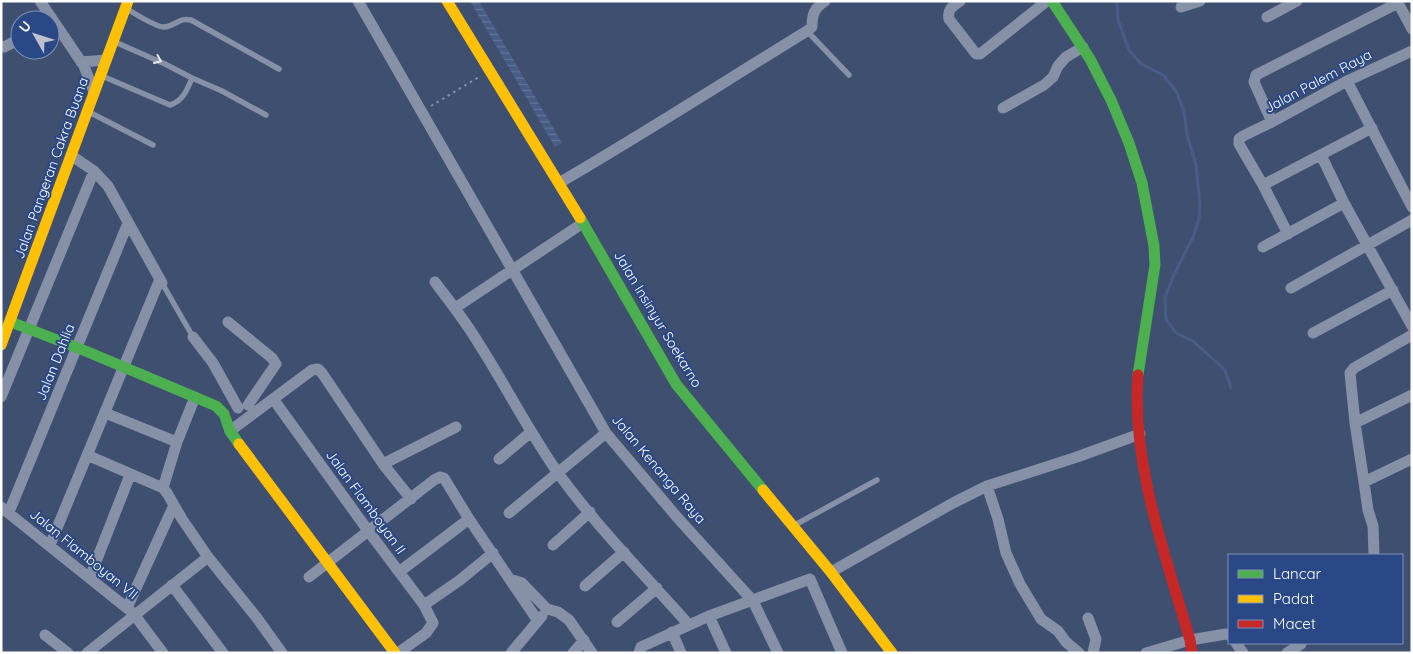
<svg xmlns="http://www.w3.org/2000/svg" width="1413" height="654" font-family="Quicksand,sans-serif">
  <style>
    .water { fill: url(#water-rules) }
    .lines { fill: none; stroke-linecap: round; stroke-linejoin: round }
    .stream { stroke: #475d87; stroke-width: 3 }
    .path { stroke: #8690a6; stroke-width: 2; stroke-dasharray: 2.5 4; stroke-linecap: butt }
    .lane { stroke: #8690a6; stroke-width: 5.5 }
    .street { stroke: #8690a6; stroke-width: 11 }
    .fast { stroke: #4caf50; stroke-width: 11 }
    .slow { stroke: #ffc107; stroke-width: 11 }
    .jam { stroke: #c62828; stroke-width: 11 }
    .oneway { stroke: #e7e9ed }
    .labels { text-anchor: middle; stroke-width: 4; stroke-linejoin: round; paint-order: stroke }
    .street-label { font-size: 14px; fill: #fff; stroke: #2a4885 }
  </style>
  <defs>
    <pattern id="water-rules" width="6" height="5" patternUnits="userSpaceOnUse" patternTransform="scale(1.25)"><rect width="6" height="5" fill="#475d87"/><path d="M0 2.5h6" fill="none" stroke="#637599"/></pattern>
  </defs>
  <rect width="100%" height="100%" fill="#3f4f70"/>
  <!-- water -->
  <path class="water" d="M470,1H479L562,143L555,147Z"/>
  <g class="lines">
    <!-- stream -->
    <path class="stream" d="M1117,1L1118,20L1129,50L1141,64L1163,75L1176,91L1184,111L1187,135L1196,165L1200,205L1199,219L1193,237L1173,277L1165,298L1166,319L1176,333L1193,341L1225,370L1231,388"/>
    <!-- path -->
    <path class="path" d="M431,106L479,77"/>
    <!-- lane -->
    <path class="lane" d="M127,9C136,14 155,27 164,27C175,26 180,17 191,20L279,69
      M807,31L849,75
      M102,76L170,105C183,101 187,90 192,78L165,64L115,42
      M192,78L222,91L266,115
      M89,112L153,145
      M162,283L193,337
      M793,526L877,480"/>
    <!-- street -->
    <path class="street" d="M40,1L84,66L94,92
      M358,1L606,433L676,516L753,601L778,653
      M960,1C953,6 947,9 949,19L976,54H980L1047,1
      M1397,1L1412,29
      M1181,7L1200,1
      M1267,17L1297,1
      M1,46L4,47L20,39
      M81,62L106,60
      M1347,81L1412,207
      M1003,108L1044,85L1053,77L1058,66L1066,57L1083,47
      M1272,122L1254,82L1256,75L1398,3
      M1321,155L1344,203L1412,326
      M72,156L94,171L108,186L162,283
      M559,183C643,134 724,82 807,31L812,27C812,15 814,8 825,1
      M1263,185L1372,128
      M1288,234L1263,185L1239,144V139L1243,136L1272,122L1347,81L1412,51
      M1263,247L1344,203
      M435,282C450,302 466,322 479,344C506,386 529,432 558,473C597,527 645,575 689,625
      M1291,288L1412,220
      M455,308L583,223
      M228,322L272,358L276,364L248,405
      M1313,333L1393,290
      M193,337L213,363L238,408
      M1,397L94,171
      M274,400L369,532L424,605L433,623L426,633L398,653
      M105,413L177,442
      M1355,423L1412,395
      M230,431L312,370L318,369L322,373L383,464L411,499
      M87,455L163,488L167,493L182,519L208,557L257,618L282,653
      M499,459L531,432
      M383,464L456,427
      M1364,482L1412,459
      M987,486L998,519L1006,553L1020,584L1041,619L1058,631L1066,642L1079,653
      M163,488L177,442L195,397
      M1,507L133,613L163,653
      M9,512L128,223
      M509,513L606,433
      M50,545L160,279
      M553,545L590,512
      M1374,555L1373,526L1368,510L1364,482L1355,423L1350,373L1354,368L1412,335
      M399,572L469,519
      M831,572L953,503L987,486L1077,457L1140,434
      M90,577L130,475
      M309,577L434,480L440,477L444,478L469,519L538,621
      M510,579L522,583L547,609L558,612L569,620L592,653
      M172,585L223,653
      M585,586L624,552
      M424,605L460,580L493,553
      M127,608L174,505
      M709,616L726,653
      M1088,618L1096,639L1093,653
      M617,622L657,588
      M672,632L681,653
      M45,635L68,653
      M1236,643L1243,653
      M87,653L208,557
      M511,653L542,616
      M573,653L584,640
      M639,653L641,647L709,616L810,579L842,653
      M1146,653L1190,640L1226,634L1229,635
      M1287,653L1301,644"/>
    <!-- fast -->
    <path class="fast" d="M1052,1L1090,59L1111,100L1129,143L1142,183L1154,246L1155,265L1138,375
      M580,218L676,384L763,490
      M11,322L88,352L216,406L224,414L230,431L239,444"/>
    <!-- slow -->
    <path class="slow" d="M447,1L580,218
      M1,345L128,1
      M239,444L395,653
      M763,490L830,571L892,653"/>
    <!-- jam -->
    <path class="jam" d="M1138,375C1131,463 1166,557 1190,640L1192,653"/>
  </g>
  <!-- one-way arrows -->
  <defs><path id="oneway-chevron" d="M-2-3.5L2.5 0L-2 3.5" fill="none" stroke-width="1.6" stroke-linecap="round" stroke-linejoin="round" transform="scale(1.25)"/></defs>
  <use class="oneway" href="#oneway-chevron" transform="translate(158 60) rotate(24)"/>
  <g class="labels">
    <!-- street labels -->
    <g class="street-label">
      <text transform="translate(1318 81) rotate(-28)" y="5">Jalan Palem Raya</text>
      <text transform="translate(51 168) rotate(-70)" y="5">Jalan Pangeran Cakra Buana</text>
      <text transform="translate(658 319) rotate(59)" y="5">Jalan Insinyur Soekarno</text>
      <text transform="translate(55 362) rotate(-68)" y="5">Jalan Dahlia</text>
      <text transform="translate(659 469) rotate(50)" y="5">Jalan Kenanga Raya</text>
      <text transform="translate(366 502) rotate(54)" y="5">Jalan Flamboyan II</text>
      <text transform="translate(84 554) rotate(39)" y="5">Jalan Flamboyan VII</text>
    </g>
  </g>
  <!-- border -->
  <rect width="1413" height="654" fill="none" stroke="#ffffff" stroke-width="5"/>
  <!-- legend -->
  <rect x="1228" y="554" width="175" height="90" fill="#2a4885" stroke="#7f91b6"/>
  <rect x="1238" y="570" width="25" height="8" fill="#4caf50" stroke="#7f91b6"/>
  <text x="1273" y="579" font-size="15" fill="#ffffff">Lancar</text>
  <rect x="1238" y="595" width="25" height="8" fill="#ffc107" stroke="#7f91b6"/>
  <text x="1273" y="604" font-size="15" fill="#ffffff">Padat</text>
  <rect x="1238" y="620" width="25" height="8" fill="#c62828" stroke="#7f91b6"/>
  <text x="1273" y="629" font-size="15" fill="#ffffff">Macet</text>
  <!-- north arrow -->
  <g transform="translate(35 35) rotate(309)"><circle r="24" fill="#2a4885" stroke="#7f91b6"/>
  <path d="M0-4L9 19L0 12L-9 19Z" fill="#bcc1cd"/>
  <text y="-8" font-size="14" font-weight="bold" text-anchor="middle" fill="#ffffff">U</text>
  </g>
</svg>
